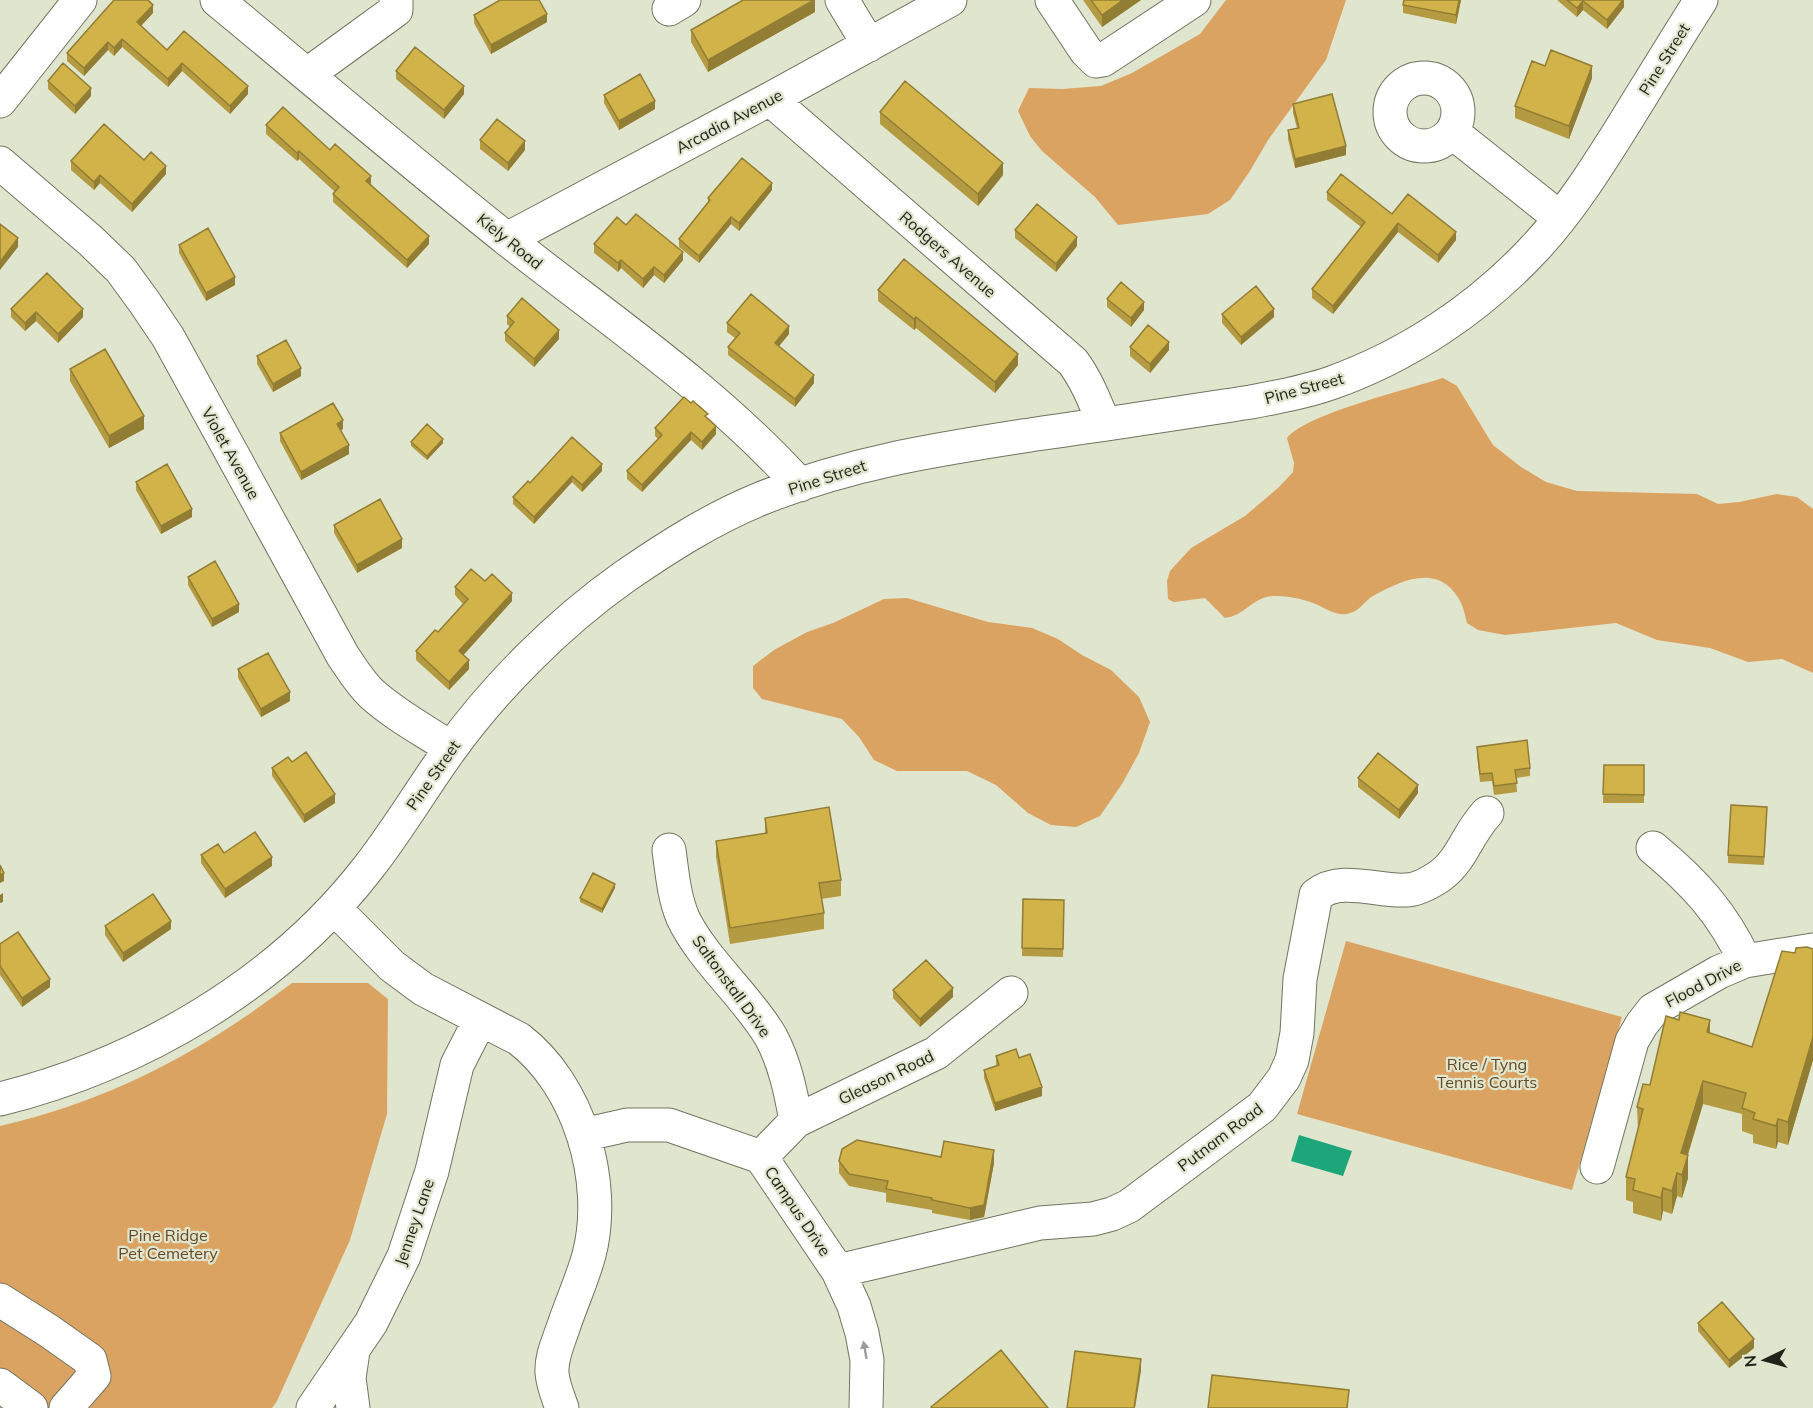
<svg xmlns="http://www.w3.org/2000/svg" width="1813" height="1408" font-family="Mulish,sans-serif">
  <style>
    .green { fill: #dba362 }
    .water { fill: #1ea67b }
    .lines { fill: none; stroke-linecap: round; stroke-linejoin: round }
    .minor-casing { stroke: #707460; stroke-width: 35 }
    .minor { stroke: #fff; stroke-width: 33 }
    .wall { fill: #b49a40 }
    .shaded-wall { fill: #927d34 }
    .building { fill: #d1b34a; stroke: #927d34; stroke-width: 1.5 }
    .oneway { fill: #9c9c99 }
    .labels { text-anchor: middle; stroke-width: 4.5; stroke-linejoin: round; paint-order: stroke }
    .street-label { font-size: 16px; fill: #22241c; stroke: #e0e5ce }
    .park-label { font-size: 16px; fill: #654826; stroke: #e0e5ce }
  </style>
  <rect width="100%" height="100%" fill="#e0e5ce"/>
  <!-- green -->
  <path class="green" d="M1226,0H1346L1326,60L1268,140L1250,171L1230,200L1208,214L1118,225L1095,197L1042,151L1030,136L1018,111L1029,88L1062,89L1101,86L1132,73L1200,34Z
    M1443,378L1457,386L1493,445L1521,467L1546,482L1577,491L1697,494L1718,504L1739,502L1777,494L1797,497L1813,509V673L1782,659L1748,662L1710,648L1657,640L1616,623L1505,635L1478,630L1467,623C1465,616 1464,608 1460,601C1440,563 1403,579 1373,596C1363,602 1361,611 1347,614C1335,616 1324,607 1313,603C1302,599 1289,596 1277,596C1253,595 1246,616 1225,618L1205,598L1174,602L1168,599L1167,581L1170,571L1191,548L1245,516L1279,487L1293,472L1294,463L1287,438C1306,414 1409,389 1443,378Z
    M907,598L988,622L1032,628L1058,639L1082,655L1111,670L1139,697L1150,722L1139,753L1122,784L1100,816L1076,827L1051,825L1028,813L996,785L967,771H897L874,760L859,737L842,719L762,699L753,688V666L774,650L807,632L833,623L884,599Z
    M1346,941L1622,1017L1572,1190L1297,1114Z
    M292,983H368L388,999L387,1114L350,1240L277,1401L272,1408H0V1126C112,1100 201,1052 292,983Z"/>
  <!-- water -->
  <path class="water" d="M1299,1135L1352,1151L1343,1176L1291,1161Z"/>
  <g class="lines">
    <!-- minor casing -->
    <g class="minor-casing">
      <path id="minor" d="M217,0C314,80 410,162 508,240C608,319 714,390 800,485
        M842,0L869,45
        M1052,0L1086,51L1096,61L1103,60L1194,0
        M669,9L684,0
        M308,74L396,10V0
        M1390 112a34 34 0 1 1 68 0a34 34 0 1 1-68 0Z
        M770,99L1073,362C1087,381 1095,402 1104,424
        M0,101L80,0
        M1452,132L1560,218
        M0,163L91,241L121,270L145,303L168,337L343,656C352,669 360,683 372,694C395,715 425,731 451,748
        M507,239L770,99L950,0
        M1653,848C1694,882 1722,912 1745,961
        M669,850C672,872 674,897 683,918C703,960 747,996 771,1037C785,1063 791,1093 796,1121
        M334,908L392,966L423,989L519,1039C579,1085 608,1181 589,1255C582,1280 571,1304 563,1328C558,1343 551,1357 552,1373C553,1385 558,1397 562,1408
        M0,1099C141,1064 278,984 368,868C397,831 421,790 449,751C495,687 559,623 624,577C666,548 711,519 760,499C851,462 940,449 1036,434C1108,424 1179,413 1251,402C1278,397 1305,392 1331,383C1407,356 1478,309 1534,249C1569,212 1597,167 1624,124C1650,82 1675,41 1701,0
        M583,1135L627,1125H669L761,1157L838,1271L854,1306L862,1333L867,1360L866,1408
        M761,1157L796,1121L936,1053L1011,993
        M1597,1167L1632,1041L1642,1024L1653,1010L1719,972L1745,961L1813,950
        M838,1271L1040,1223L1093,1219L1112,1214L1129,1206L1262,1107L1284,1078L1292,1060L1297,1033L1300,979L1316,895C1341,875 1377,892 1406,890C1418,890 1431,882 1440,876C1463,859 1467,834 1487,813
        M0,1300L49,1331L90,1360L94,1376L66,1408
        M353,1351L349,1378L353,1408
        M0,1385L31,1408
        M313,1408L371,1323L404,1256L432,1171L457,1065L480,1020"/>
    </g>
    <!-- minor -->
    <use href="#minor" class="minor"/>
  </g>
  <!-- wall -->
  <path class="wall" d="M1083,0H1141L1102,27Z
    M1461,0L1456,24L1403,13V5Z
    M1557,0H1624V7L1607,29L1583,10L1577,17Z
    M815,12L708,72L691,42V30Z
    M153,13L141,26L167,50L248,94L230,114L182,71L168,87L122,47L114,56L108,50L84,76L67,61V53Z
    M474,15L547,22L491,54L474,23Z
    M396,71L464,94L444,119L396,79Z
    M1592,78L1569,139L1515,118V106Z
    M48,81L91,96L75,114L48,89Z
    M604,95L655,109L619,130L604,103Z
    M1293,104L1346,155L1295,168L1288,139V130L1297,128L1293,113Z
    M880,112L1003,175L978,206L880,124Z
    M266,125L330,150L371,184L429,244L407,268L333,202V194L335,192L299,159L297,161L266,134Z
    M480,140L525,150L508,171L480,149Z
    M144,160L166,174L132,212L100,183L94,190L71,170V161Z
    M772,190L739,231L731,224L699,263L679,247V239L708,202V198Z
    M1327,192L1392,214L1456,240L1438,263L1398,232L1333,314L1312,298V289L1361,227L1327,200Z
    M626,225L683,260L664,283L654,275L643,288L621,268L618,272L594,253V244Z
    M1015,230L1077,246L1056,272L1015,238Z
    M179,245L235,285L206,301L179,253Z
    M878,290L1018,365L995,393L916,328L914,330L878,301Z
    M1107,299L1144,310L1131,327L1107,307Z
    M11,309L83,317L58,343L36,321L25,331L11,317Z
    M1222,314L1274,317L1241,345L1222,323Z
    M507,316L559,339L534,367L505,341V333L510,327L507,324Z
    M727,323L789,334L779,346L814,383L795,407L728,355V347L735,338L727,332Z
    M1130,347L1169,350L1150,373L1130,356Z
    M257,356L301,376L273,392L257,364Z
    M70,369L144,429L109,448L70,381Z
    M708,418L716,434L702,450L691,440L642,492L627,479V471L658,439L655,436V428Z
    M343,429L341,430L349,454L301,480L280,441V433Z
    M411,442L443,443L427,460L411,446Z
    M602,471L582,492L572,482L534,524L513,504V497L530,483Z
    M136,482L192,517L161,534L136,490Z
    M334,525L402,548L357,573L334,533Z
    M188,577L239,612L212,627L188,585Z
    M485,581L512,601L463,655L469,669L449,690L416,660V651L438,632L463,604L455,595V587Z
    M238,669L290,701L261,717L238,678Z
    M1477,747L1530,768V776L1516,778L1517,792L1494,795L1492,781L1480,782L1477,755Z
    M292,762L335,803L304,823L272,776V768Z
    M1604,765H1644V803H1603Z
    M1358,778L1418,793L1399,819L1358,787Z
    M1767,815L1764,865L1728,863V855Z
    M765,818L841,880V896L821,899L824,913V929L730,944L716,857V841L765,833Z
    M224,853L272,866L225,898L201,863V855Z
    M615,888L602,913L580,902V898Z
    M1023,899L1064,900L1063,957L1022,956Z
    M105,926L171,929L123,962L105,935Z
    M0,944L50,987L22,1007L0,975Z
    M1813,949V1060L1788,1145L1778,1142L1776,1149L1753,1143V1135L1742,1131V1114L1703,1104L1688,1155V1178L1682,1198L1677,1196L1672,1214L1663,1211L1661,1221L1633,1213V1202L1626,1200V1177L1638,1131L1637,1107L1650,1085L1752,1047L1795,953Z
    M893,990L953,997L920,1027L893,998Z
    M996,1056L1019,1058L1042,1096L995,1111L984,1078V1070L996,1066Z
    M941,1157L994,1163L984,1217L970,1220L932,1213V1210L886,1202V1193L849,1186L839,1173V1161Z
    M1698,1323L1754,1348L1729,1368L1698,1331Z"/>
  <!-- shaded-wall -->
  <path class="shaded-wall" d="M815,0V12L708,72V60Z
    M1123,0H1141L1102,27V15Z
    M1459,0H1461L1456,24V15Z
    M1623,0H1624V7L1607,29V20Z
    M1583,1V10L1577,17V8Z
    M153,5V13L137,30V22Z
    M547,14V22L491,54V45Z
    M122,39V47L114,56V48Z
    M108,42V50L84,76V68Z
    M182,63V71L168,87V79Z
    M1592,66V78L1569,139V126Z
    M248,86V94L230,114V106Z
    M464,86V94L444,119V110Z
    M91,88V96L75,114V106Z
    M655,101V109L619,130V121Z
    M525,141V150L508,171V163Z
    M1346,146V155L1295,168V159Z
    M299,151V159L297,161V153Z
    M1003,163V175L978,206V194Z
    M166,166V174L132,212V204Z
    M100,175V183L94,190V182Z
    M371,176V184L366,181Z
    M772,183V190L739,231V223Z
    M731,217V224L699,263V256Z
    M1398,223V232L1333,314V306Z
    M1456,232V240L1438,263V255Z
    M429,236V244L407,268V260Z
    M1077,237V246L1056,272V264Z
    M18,238V247L0,270V262Z
    M683,252V260L664,283V275Z
    M621,260V268L618,272V263Z
    M654,267V275L643,288V279Z
    M235,277V285L206,301V293Z
    M1144,302V310L1131,327V318Z
    M83,309V317L58,343V334Z
    M1274,309V317L1241,345V337Z
    M36,312V321L25,331V323Z
    M916,317V328L914,330V319Z
    M789,326V334L775,351V343Z
    M559,330V339L534,367V359Z
    M1169,342V350L1150,373V364Z
    M1018,354V365L995,393V382Z
    M301,368V376L273,392V384Z
    M814,375V383L795,407V399Z
    M144,416V429L109,448V436Z
    M343,420V429L337,432V424Z
    M716,426V434L702,450V442Z
    M691,432V440L642,492V485Z
    M443,439V443L427,460V456Z
    M349,445V454L301,480V472Z
    M602,464V471L582,492V485Z
    M572,476V482L534,524V517Z
    M192,509V517L161,534V526Z
    M402,539V548L357,573V565Z
    M512,593V601L459,660V651Z
    M239,604V612L212,627V619Z
    M469,660V669L449,690V682Z
    M290,692V701L261,717V709Z
    M1418,785V793L1399,819V810Z
    M335,794V803L304,823V815Z
    M272,857V866L225,898V889Z
    M4,873V881L0,883V875Z
    M615,884V888L602,913V909Z
    M3,893V902L0,903V895Z
    M171,921V929L123,962V953Z
    M50,979V987L22,1007V998Z
    M953,988V997L920,1027V1019Z
    M1710,1020V1043L1707,1032Z
    M1813,1037V1060L1788,1145V1122Z
    M1703,1081V1104L1681,1176V1153Z
    M1042,1087V1096L995,1111V1103Z
    M1778,1119V1142L1776,1149V1126Z
    M994,1150V1163L984,1217L970,1220V1208Z
    M1688,1155V1178L1682,1198V1175Z
    M1677,1173V1196L1672,1214V1191Z
    M1663,1188V1211L1661,1221V1198Z
    M1754,1339V1348L1729,1368V1360Z
    M1141,1359V1371L1135,1408H1134Z"/>
  <!-- building -->
  <path class="building" d="M114,0H148L153,5L137,22L167,50L184,31L248,86L230,106L182,63L168,79L122,39L114,48L108,42L84,68L67,53Z
    M500,0H539L547,14L491,45L474,15Z
    M743,0H814L708,60L691,30Z
    M1091,0H1123L1102,15Z
    M1404,0H1459L1456,15L1403,5Z
    M1567,0H1623L1607,20L1583,1L1577,8Z
    M415,47L464,86L444,110L396,71Z
    M1551,50L1592,66L1569,126L1515,106L1532,61L1545,66Z
    M63,63L91,88L75,106L48,81Z
    M640,74L655,101L619,121L604,95Z
    M905,81L1003,163L978,194L880,112Z
    M1332,94L1346,146L1295,159L1288,130L1299,128L1293,104Z
    M283,107L330,150L335,144L371,176L366,181L429,236L407,260L333,194L339,187L299,151L297,153L266,125Z
    M497,119L525,141L508,163L480,140Z
    M104,124L144,160L151,152L166,166L132,204L100,175L94,182L71,161Z
    M742,158L772,183L739,223L731,217L699,256L679,239L710,200L708,198Z
    M1341,174L1392,214L1408,194L1456,232L1438,255L1398,223L1333,306L1312,289L1365,222L1327,192Z
    M1037,204L1077,237L1056,264L1015,230Z
    M636,214L683,252L664,275L654,267L643,279L621,260L618,263L594,244L617,217L626,225Z
    M0,224L18,238L0,262Z
    M208,228L235,277L206,293L179,245Z
    M904,259L1018,354L995,382L916,317L914,319L878,290Z
    M47,273L83,309L58,334L36,312L25,323L11,309Z
    M1121,282L1144,302L1131,318L1107,299Z
    M1256,286L1274,309L1241,337L1222,314Z
    M751,294L789,326L775,343L814,375L795,399L728,347L740,333L727,323Z
    M522,298L559,330L534,359L505,333L514,322L507,316Z
    M1148,325L1169,342L1150,364L1130,347Z
    M286,340L301,368L273,384L257,356Z
    M105,349L144,416L109,436L70,369Z
    M684,397L691,403L693,401L708,414L705,416L716,426L702,442L691,432L642,485L627,471L662,435L655,428Z
    M333,403L343,420L337,424L349,445L301,472L280,433Z
    M427,424L443,439L427,456L411,442Z
    M572,437L602,464L582,485L572,476L534,517L513,497L528,481L530,483Z
    M167,464L192,509L161,526L136,482Z
    M380,499L402,539L357,565L334,525Z
    M215,561L239,604L212,619L188,577Z
    M471,569L485,581L492,574L512,593L459,651L469,660L449,682L416,651L435,630L438,632L468,599L455,587Z
    M268,653L290,692L261,709L238,669Z
    M1527,740L1530,768L1515,770L1517,783L1494,786L1492,773L1480,774L1477,747Z
    M306,752L335,794L304,815L272,768L288,757L292,762Z
    M1378,753L1418,785L1399,810L1358,778Z
    M1604,765H1644V795L1603,794Z
    M1731,805L1767,807L1764,857L1728,855Z
    M829,807L841,880L819,883L824,913L730,928L716,841L767,833L765,818Z
    M255,832L272,857L225,889L201,855L218,844L224,853Z
    M0,865L4,873L0,875Z
    M593,873L615,884L602,909L580,898Z
    M153,894L171,921L123,953L105,926Z
    M1023,899L1064,900L1063,949L1022,948Z
    M18,932L50,979L22,998L0,966V944Z
    M1807,947L1813,949V1037L1788,1122L1778,1119L1776,1126L1753,1119L1755,1113L1742,1108L1746,1093L1703,1081L1681,1153L1688,1155L1682,1175L1677,1173L1672,1191L1663,1188L1661,1198L1633,1190L1635,1179L1626,1177L1643,1109L1637,1107L1643,1084L1650,1085L1666,1016L1679,1020L1680,1012L1710,1020L1707,1032L1752,1047L1782,951L1795,953L1796,948Z
    M926,960L953,988L920,1019L893,990Z
    M1016,1049L1019,1058L1030,1054L1042,1087L995,1103L984,1070L999,1065L996,1056Z
    M857,1140L941,1157L944,1141L994,1150L984,1205L970,1208L932,1200V1198L886,1189L888,1181L849,1174L839,1161L842,1149Z
    M1722,1302L1754,1339L1729,1360L1698,1323Z
    M1001,1350L1048,1408H932L931,1407Z
    M1075,1351L1141,1359L1134,1408H1067Z
    M1212,1375L1349,1390L1347,1408H1208Z"/>
  <!-- one-way arrows -->
  <defs><path id="oneway-solid" d="M-6-.8H1V-3.2L6.5 0L1 3.2V.8H-6Z" transform="scale(1.5)"/></defs>
  <use class="oneway" href="#oneway-solid" transform="translate(865 1350) rotate(-100)"/>
  <g class="labels">
    <!-- street labels -->
    <g class="street-label">
      <text transform="translate(1664 59) rotate(-58)" y="6">Pine Street</text>
      <text transform="translate(729 121) rotate(-28)" y="6">Arcadia Avenue</text>
      <text transform="translate(510 241) rotate(39)" y="6">Kiely Road</text>
      <text transform="translate(948 254) rotate(41)" y="6">Rodgers Avenue</text>
      <text transform="translate(1304 388) rotate(-15)" y="6">Pine Street</text>
      <text transform="translate(231 453) rotate(61)" y="6">Violet Avenue</text>
      <text transform="translate(827 477) rotate(-18)" y="6">Pine Street</text>
      <text transform="translate(433 775) rotate(-55)" y="6">Pine Street</text>
      <text transform="translate(1703 983) rotate(-28)" y="6">Flood Drive</text>
      <text transform="translate(732 986) rotate(54)" y="6">Saltonstall Drive</text>
      <text transform="translate(886 1077) rotate(-26)" y="6">Gleason Road</text>
      <text transform="translate(1220 1137) rotate(-37)" y="6">Putnam Road</text>
      <text transform="translate(798 1211) rotate(56)" y="6">Campus Drive</text>
      <text transform="translate(414 1222) rotate(-71)" y="6">Jenney Lane</text>
    </g>
    <!-- park labels -->
    <g class="park-label">
      <text x="1487" y="1070">Rice / Tyng<tspan x="1487" dy="18">Tennis Courts</tspan></text>
      <text x="168" y="1241">Pine Ridge<tspan x="168" dy="18">Pet Cemetery</tspan></text>
    </g>
  </g>
  <!-- north arrow -->
  <g transform="translate(1765 1360) rotate(265)" stroke="#e0e5ce" stroke-width="4.5" paint-order="stroke">
  <path d="M0-4.5L10 22L0 15L-10 22Z" fill="#22241c"/>
  <text y="-9" font-size="16" font-weight="bold" text-anchor="middle" fill="#22241c">N</text>
  </g>
</svg>
